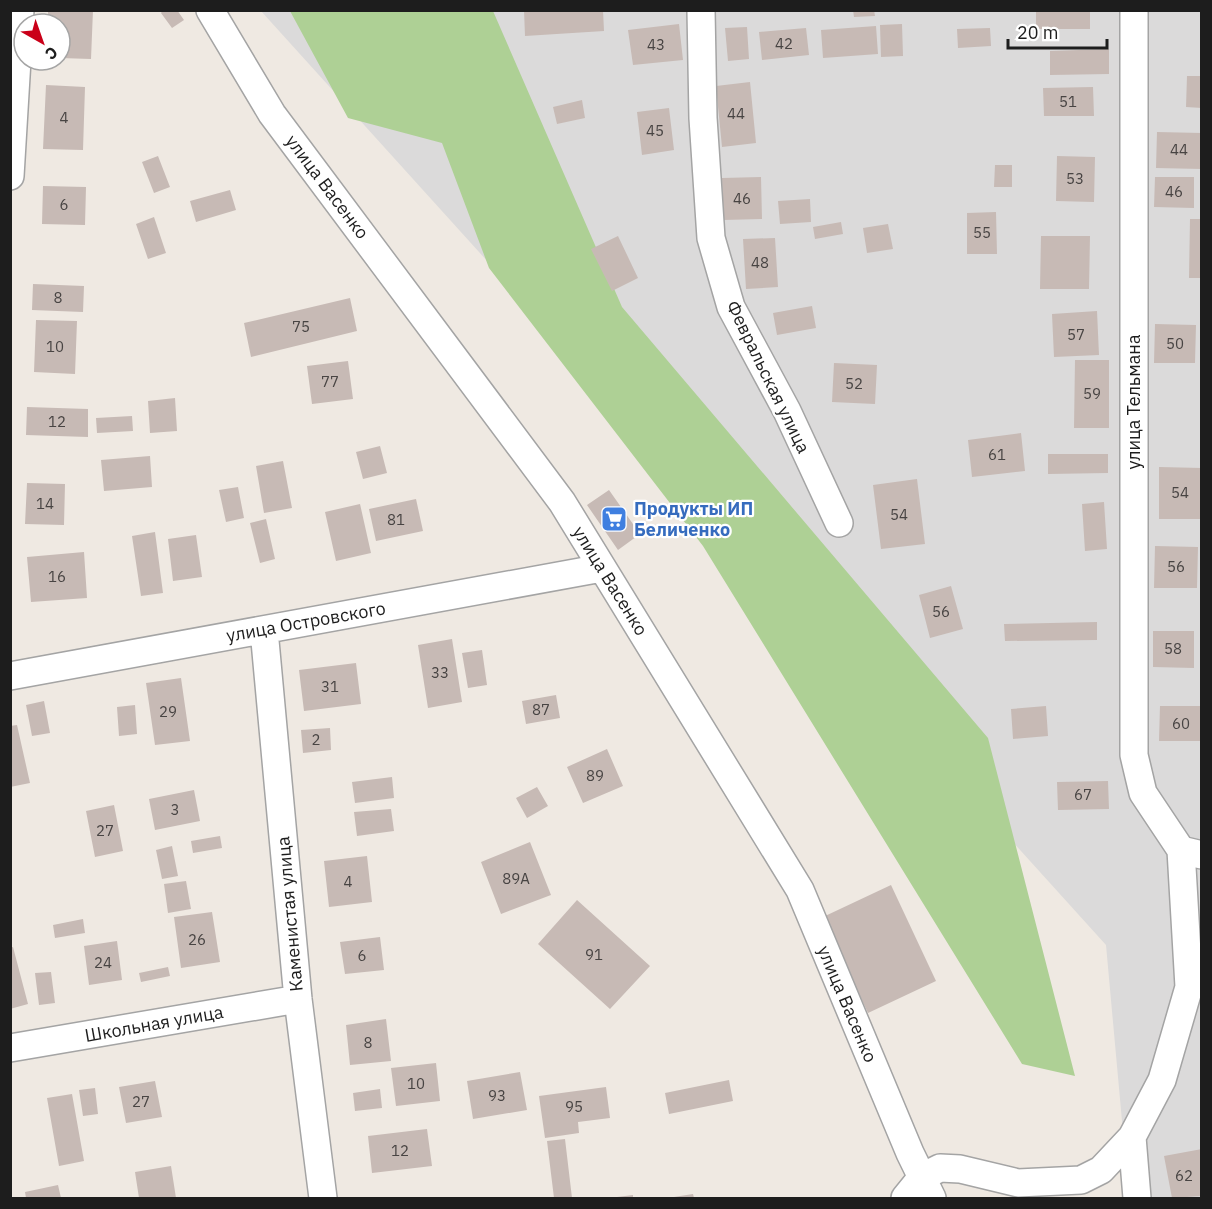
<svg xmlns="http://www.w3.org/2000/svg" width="1212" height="1209" font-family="'IBM Plex Sans',sans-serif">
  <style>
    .residential { fill: #dbdada }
    .forest { fill: #aed095 }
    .building { fill: #c7bab5 }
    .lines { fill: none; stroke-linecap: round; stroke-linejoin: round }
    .minor-casing { stroke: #a4a4a4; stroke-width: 30 }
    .minor { stroke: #fff; stroke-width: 27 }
    .labels { text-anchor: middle; stroke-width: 4.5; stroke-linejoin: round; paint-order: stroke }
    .number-label { font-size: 15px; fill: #484443 }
    .street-label { font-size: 18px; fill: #1d1d1d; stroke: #fff }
    .shop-label { font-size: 18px; font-weight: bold; fill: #366cbe; stroke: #fff; text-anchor: start }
  </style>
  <rect width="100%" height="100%" fill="#efe9e2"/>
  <!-- residential -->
  <path class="residential" d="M261,11H1201V1198H1129L1106,945Z"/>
  <!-- forest -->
  <path class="forest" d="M290,11H493L622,307L988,738L1075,1076L1022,1064L703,546L489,268L442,143L348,118Z"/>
  <!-- building -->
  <path class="building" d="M48,10H93L91,59L60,58V24H48Z
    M163,10H177L184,20L172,28L161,13Z
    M524,10H603L604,31L525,36Z
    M853,10H874L875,16L854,17Z
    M1036,10H1090V29H1036Z
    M679,24L683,60L633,65L628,30Z
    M902,24L903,56L881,57L880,25Z
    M876,26L878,54L823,58L821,30Z
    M747,27L749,59L728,61L725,28Z
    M806,28L809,55L762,60L759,32Z
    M990,28L991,46L958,48L957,29Z
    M1109,49V74L1050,75V51Z
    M1187,76H1202V108L1186,107Z
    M750,82L756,143L722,147L716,86Z
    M46,85L85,87L83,150L43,149Z
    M1093,87L1094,116H1044L1043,88Z
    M582,100L585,118L557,124L553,107Z
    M669,108L674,150L642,155L637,112Z
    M1157,132L1202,133V169L1156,168Z
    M158,156L170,187L154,193L142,162Z
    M1057,156L1095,157L1094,202L1056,201Z
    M995,165H1012V187H994Z
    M761,177L762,219L723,220L722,178Z
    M1155,177H1194V208L1154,207Z
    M43,186L86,187L85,225L42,224Z
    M230,190L236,210L196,222L190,201Z
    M810,199L811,222L780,224L778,201Z
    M996,212L997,254H967V213Z
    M154,217L166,253L148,259L136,224Z
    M1190,219H1202V278H1189Z
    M841,222L843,234L815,239L813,227Z
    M888,224L893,249L867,253L863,228Z
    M618,236L638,278L612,291L591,249Z
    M1041,236H1090L1089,289H1040Z
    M775,238L778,287L746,289L743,239Z
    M33,284L84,286L83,312L32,310Z
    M350,298L357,331L251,357L244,323Z
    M812,306L816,328L777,335L773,313Z
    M1097,311L1099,355L1054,357L1052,314Z
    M36,320L77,321L75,374L34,372Z
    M1155,324L1196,325L1195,363H1154Z
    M1075,360H1109V428H1074Z
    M348,361L353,399L312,404L307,366Z
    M834,363L877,365L875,404L832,402Z
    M175,398L177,431L150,433L148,401Z
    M27,407L88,409V437L26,435Z
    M132,416L133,431L97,433L96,418Z
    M1021,433L1025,471L972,477L968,440Z
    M380,446L387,473L363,479L356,452Z
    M1048,454H1108V473L1048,474Z
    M150,456L152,487L104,491L101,460Z
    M283,461L292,508L264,513L256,466Z
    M1159,467L1202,468V519H1159Z
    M917,479L925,544L881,549L873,485Z
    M27,483L65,484L64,525L25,524Z
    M238,487L244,518L226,522L219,490Z
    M609,490L640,534L618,550L587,505Z
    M416,499L423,531L376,541L369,509Z
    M1104,502L1107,549L1085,551L1082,504Z
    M360,504L371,553L336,561L325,512Z
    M266,519L275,559L260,563L250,523Z
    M155,532L163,593L141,596L132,536Z
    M196,535L202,577L173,581L168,539Z
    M1155,546L1198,547L1197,588H1154Z
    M84,552L87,598L31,602L27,557Z
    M951,586L963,629L930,638L919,595Z
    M1097,622V640L1005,641L1004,624Z
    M1153,631H1194V668L1153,667Z
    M452,639L462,702L428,708L418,645Z
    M482,650L487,685L468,688L462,653Z
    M356,663L361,704L304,711L299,670Z
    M181,678L190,741L155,745L146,683Z
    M556,695L560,718L526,724L522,701Z
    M44,701L50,733L32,736L26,705Z
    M135,705L137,734L119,736L117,707Z
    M1046,706L1048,736L1013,739L1011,709Z
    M1160,706H1202V741H1159Z
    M17,725L30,783L10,787V726Z
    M330,728L331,750L303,753L301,730Z
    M607,749L623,786L583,803L567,767Z
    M392,777L394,798L355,803L352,782Z
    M1108,781L1109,809L1058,810L1057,782Z
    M537,787L548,806L527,818L516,798Z
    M194,790L200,821L155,830L149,799Z
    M114,805L123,851L95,857L86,811Z
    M391,809L394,831L357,836L354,812Z
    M220,836L222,848L193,853L191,841Z
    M530,842L551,895L501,914L481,862Z
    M172,846L178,876L162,879L156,850Z
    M367,856L372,902L329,907L324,861Z
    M186,881L191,909L168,913L164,884Z
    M891,885L936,981L868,1013L823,917Z
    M577,900L650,966L610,1009L538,944Z
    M212,912L220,962L181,968L174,917Z
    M83,919L85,933L55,938L53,925Z
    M380,937L384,970L345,974L340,942Z
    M117,941L122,980L89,985L84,946Z
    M13,947L28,1004L10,1009V948Z
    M168,967L170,976L141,982L139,973Z
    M51,972L55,1003L39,1005L35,973Z
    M386,1019L391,1061L350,1065L346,1025Z
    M436,1063L440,1101L396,1106L391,1068Z
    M520,1072L527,1110L473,1119L467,1081Z
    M729,1080L733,1101L669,1114L665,1093Z
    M155,1081L162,1117L126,1123L119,1087Z
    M606,1087L610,1118L578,1122L579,1133L545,1138L539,1096Z
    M95,1088L98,1114L83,1116L79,1090Z
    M380,1089L382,1108L355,1111L353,1093Z
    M72,1094L84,1161L59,1166L47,1098Z
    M427,1129L432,1166L372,1173L368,1136Z
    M565,1139L572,1198H554L547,1141Z
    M1202,1149V1196L1172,1198L1164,1156Z
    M171,1166L176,1198H139L135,1172Z
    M58,1185L61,1198H26L25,1192Z
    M693,1194L694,1198H674V1197Z
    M633,1195V1198H617V1197Z"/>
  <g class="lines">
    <!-- minor casing -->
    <g class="minor-casing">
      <path id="minor" d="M210,10L272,114L562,502L800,890L910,1153L932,1198
        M701,10L703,118L711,238L731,307L787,411L839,523
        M1134,10V755L1143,793L1181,850L1202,855
        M10,176L20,10
        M264,630L298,999L323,1198
        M10,676L602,568
        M10,1048L298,999
        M905,1198L922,1177L940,1168L960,1169L1018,1183L1081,1180L1101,1170L1132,1137
        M1137,1198L1132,1137L1162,1080L1189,987L1181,850"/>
    </g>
    <!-- minor -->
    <use href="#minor" class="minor"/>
  </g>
  <!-- icons -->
  <defs>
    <g id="supermarket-square" transform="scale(1.35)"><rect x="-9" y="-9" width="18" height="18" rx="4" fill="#3f7fe0" stroke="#fff"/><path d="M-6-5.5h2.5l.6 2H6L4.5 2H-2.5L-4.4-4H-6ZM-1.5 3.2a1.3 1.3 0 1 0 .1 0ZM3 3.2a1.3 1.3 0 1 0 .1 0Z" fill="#fff"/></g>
  </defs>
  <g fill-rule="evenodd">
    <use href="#supermarket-square" x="614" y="519"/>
  </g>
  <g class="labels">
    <!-- number labels -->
    <g class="number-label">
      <text x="784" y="49">42</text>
      <text x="656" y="50">43</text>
      <text x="1068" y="107">51</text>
      <text x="736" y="119">44</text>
      <text x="64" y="123">4</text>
      <text x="655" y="136">45</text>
      <text x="1179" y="155">44</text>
      <text x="1075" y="184">53</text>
      <text x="1174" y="197">46</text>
      <text x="742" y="204">46</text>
      <text x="64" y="210">6</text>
      <text x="982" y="238">55</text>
      <text x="760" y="268">48</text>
      <text x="58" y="303">8</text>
      <text x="301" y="332">75</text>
      <text x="1076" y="340">57</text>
      <text x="1175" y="349">50</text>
      <text x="55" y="352">10</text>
      <text x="330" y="387">77</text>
      <text x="854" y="389">52</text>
      <text x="1092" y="399">59</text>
      <text x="57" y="427">12</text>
      <text x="997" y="460">61</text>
      <text x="1180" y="498">54</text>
      <text x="45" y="509">14</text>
      <text x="899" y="520">54</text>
      <text x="396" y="525">81</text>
      <text x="1176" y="572">56</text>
      <text x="57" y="582">16</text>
      <text x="941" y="617">56</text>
      <text x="1173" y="654">58</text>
      <text x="440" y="678">33</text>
      <text x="330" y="692">31</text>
      <text x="541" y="715">87</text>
      <text x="168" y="717">29</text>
      <text x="1181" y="729">60</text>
      <text x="316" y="745">2</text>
      <text x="595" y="781">89</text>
      <text x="1083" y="800">67</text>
      <text x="175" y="815">3</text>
      <text x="105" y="836">27</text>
      <text x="516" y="884">89А</text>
      <text x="348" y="887">4</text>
      <text x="197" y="945">26</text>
      <text x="594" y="960">91</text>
      <text x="362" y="961">6</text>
      <text x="103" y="968">24</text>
      <text x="368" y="1048">8</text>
      <text x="416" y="1089">10</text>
      <text x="497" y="1101">93</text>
      <text x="141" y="1107">27</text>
      <text x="574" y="1112">95</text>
      <text x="400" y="1156">12</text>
      <text x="1184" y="1181">62</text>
    </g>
    <!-- street labels -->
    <g class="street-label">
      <text transform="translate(327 187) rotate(53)" y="6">улица Васенко</text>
      <text transform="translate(768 377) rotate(64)" y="6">Февральская улица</text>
      <text transform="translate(1134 402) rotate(-90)" y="6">улица Тельмана</text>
      <text transform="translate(610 581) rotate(58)" y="6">улица Васенко</text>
      <text transform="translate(306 622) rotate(-10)" y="6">улица Островского</text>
      <text transform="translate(290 914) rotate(-95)" y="6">Каменистая улица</text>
      <text transform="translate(847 1004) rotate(67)" y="6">улица Васенко</text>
      <text transform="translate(154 1024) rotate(-10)" y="6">Школьная улица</text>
    </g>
    <!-- shop labels -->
    <g class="shop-label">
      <text x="634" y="515">Продукты ИП<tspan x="634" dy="21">Беличенко</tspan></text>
    </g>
  </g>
  <!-- border -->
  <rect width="1212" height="1209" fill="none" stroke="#1d1d1d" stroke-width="24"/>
  <!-- north arrow -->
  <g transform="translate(42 42) rotate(140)"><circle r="28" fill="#ffffff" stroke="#a5a5a5" stroke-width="1.5"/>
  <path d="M0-4.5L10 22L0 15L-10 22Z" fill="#ca0019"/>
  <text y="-9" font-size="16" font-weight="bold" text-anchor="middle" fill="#1d1d1d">С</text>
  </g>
  <!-- scale -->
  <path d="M1008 39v9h99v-9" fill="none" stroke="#1d1d1d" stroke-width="3"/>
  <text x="1017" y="39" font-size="18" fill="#1d1d1d" stroke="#ffffff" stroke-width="4.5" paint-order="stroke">20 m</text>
</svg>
